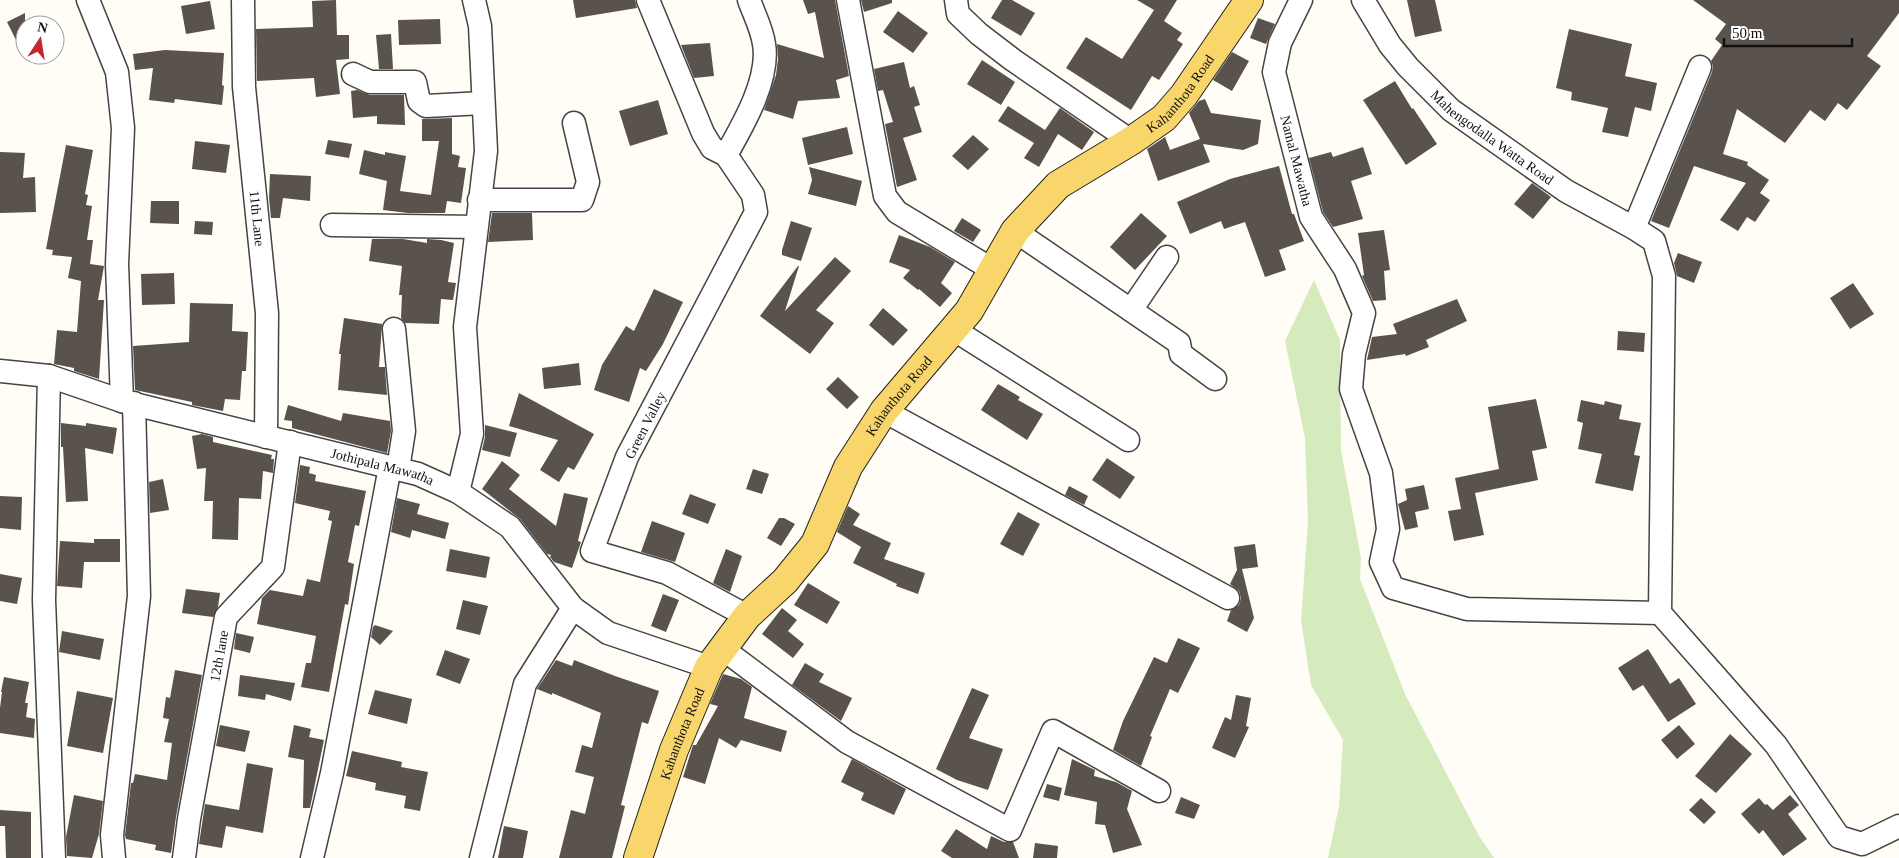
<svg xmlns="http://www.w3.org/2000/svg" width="1899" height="858" font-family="Georgia,serif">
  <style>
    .green { fill: #d5ebbd }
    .building { fill: #5a524d }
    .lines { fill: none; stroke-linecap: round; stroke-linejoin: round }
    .minor-casing { stroke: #444; stroke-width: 25 }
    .major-casing { stroke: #222; stroke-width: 30 }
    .minor { stroke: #fff; stroke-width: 22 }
    .major { stroke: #f9d66b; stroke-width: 28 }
    .labels { text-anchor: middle; stroke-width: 5; stroke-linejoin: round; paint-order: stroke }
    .street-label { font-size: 14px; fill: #111; stroke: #fff }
  </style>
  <rect width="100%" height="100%" fill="#fffdf5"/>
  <!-- green -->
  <path class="green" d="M1314,280L1340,340L1341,450L1361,558L1360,579L1405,694L1479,836L1494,858H1328L1339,806L1343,740L1311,685L1301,620L1308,522L1305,438L1285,341Z"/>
  <!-- building -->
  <path class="building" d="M336,0L337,35H349V59L336,60L340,94L316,97L314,78L257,81L256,29L313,27L312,1Z
    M573,0H635L637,8L576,18Z
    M803,0H835L849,76L836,80L840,98L798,101L793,119L764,110L776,75L778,59L777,44L824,58L815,12L808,14Z
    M861,0H892V3L864,12Z
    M1002,0H1012L1035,13L1021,36L991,18Z
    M1137,0H1177L1164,21L1182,33L1177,40L1183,44L1159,80L1152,76L1131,110L1066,68L1086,37L1122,59L1154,10Z
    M1407,0H1435L1442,31L1415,37Z
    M1693,0H1899V13L1867,56L1881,66L1847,110L1838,103L1825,121L1810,110L1785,143L1737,109L1723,154L1748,162L1747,165L1769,180L1760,193L1770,200L1755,222L1747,217L1738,231L1720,220L1746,183L1694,166L1669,228L1651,221L1712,72L1713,66L1711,61L1722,45L1715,39L1726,24Z
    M210,1L215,29L186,34L181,6Z
    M898,11L928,33L913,53L883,32Z
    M25,13V58L7,22Z
    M1258,18L1275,24L1266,44L1250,38Z
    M440,19L441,44L399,45L398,20Z
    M1569,29L1632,44L1625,76L1657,83L1651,111L1635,107L1628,137L1602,132L1608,108L1571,100L1572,92L1556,88Z
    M391,34L393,69H379L376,35Z
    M710,43L714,76L694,78L681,45Z
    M165,50L224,53L222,85L224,86L222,105L175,99L174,103L149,100L153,68L135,70L133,54Z
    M1232,52L1249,61L1232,91L1213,80Z
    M982,60L1015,82L1001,105L967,84Z
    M904,62L910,88L914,86L920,105L914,107L922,132L903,138L917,180L897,187L885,124L893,122L883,90L878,91L874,69Z
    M1395,81L1412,109L1413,108L1437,144L1406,165L1363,100Z
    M357,90L370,95H404L405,125L377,124V116L353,118L351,91Z
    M1205,99L1211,113L1261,120L1258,144L1243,150L1203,144L1210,162L1158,181L1147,149L1165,137L1170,150L1200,139L1189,113L1199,101Z
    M658,100L668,134L630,146L619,111Z
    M1008,106L1045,130L1060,108L1094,132L1082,150L1058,134L1039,167L1024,158L1034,143L998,121Z
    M452,118V154L460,156L458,167L466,168L461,203L447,201L445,213H408L383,210L387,181L359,174L364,150L385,155V152L406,156L400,191L431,195L439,141H422V119Z
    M847,127L853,154L808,165L802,138Z
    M973,135L989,149L968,170L952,156Z
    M328,140L352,144L349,158L325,154Z
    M195,141L230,145L226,173L192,169Z
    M66,145L93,150L85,194L88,195L86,205L92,206L87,240H93L90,264L104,266L98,300H104L99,379L74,371V368L54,364L57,330L77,332L81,281L68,278L72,257L52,255L53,250L46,249Z
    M1363,147L1372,174L1351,181L1363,219L1333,227L1323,212L1309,158L1331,152L1333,157Z
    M0,152L25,153L23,178L35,177L36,212L0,213Z
    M1279,166L1292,214H1294L1304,241L1279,250L1286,270L1265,277L1245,222L1224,229L1221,221L1190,234L1177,202L1230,179Z
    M809,167L862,181L856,206L808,194L812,180Z
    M270,174L311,176L310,201L283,198L280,218H271L269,198Z
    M1532,183L1551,197L1533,219L1514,204Z
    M151,201H179V224L150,223Z
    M492,213H532L533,240L488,242Z
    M1141,213L1167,236L1135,270L1110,247Z
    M962,218L981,230L973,242L954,231Z
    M195,221L213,222L212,235L194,234Z
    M791,221L812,228L801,261L782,255V250Z
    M1384,230L1390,270L1384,271L1386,300L1373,301L1362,276L1364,275L1358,233Z
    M899,235L930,247L955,262L941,283L952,293L940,307L919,289L918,290L903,278L910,270L889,262Z
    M372,239H403L427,243V239L441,240L454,243L448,282L456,283L453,300L441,299L439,324L405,323L401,318L402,295H399L402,266L369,261Z
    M1678,253L1702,262L1694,283L1677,276L1674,263Z
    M835,257L851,271L816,310L834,323L810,354L760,316L798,266H799L785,311Z
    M174,273L175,304L142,305L141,274Z
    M1853,283L1874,314L1850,329L1830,298Z
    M654,289L683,302L663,344L646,371L640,368L629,402L594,390L602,365L626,326L634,331Z
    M1457,299L1467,321L1426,340L1429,347L1406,356L1405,354L1367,360L1372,337L1397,334L1393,324Z
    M190,303L233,304L232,331L248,332L246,371H242L240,400L225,399L223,411L192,405V402L135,390L133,346L189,342Z
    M883,308L908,330L893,346L869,325Z
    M344,318L382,324L379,367H385L387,395L338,390L341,354H339Z
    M1618,331L1645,333L1644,352L1617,350Z
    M579,363L581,385L544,389L542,368Z
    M838,377L859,397L847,409L826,389Z
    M998,384L1020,397L1018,400L1043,414L1027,440L981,410Z
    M519,393L594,434L574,470L568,467L559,482L540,470L558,440L509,426Z
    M1536,399L1547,448L1532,451L1538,480L1475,493L1484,535L1454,541L1448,511L1461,509L1455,478L1499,469L1488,407Z
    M1581,400L1604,405L1605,401L1622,405L1619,419L1641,423L1634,455L1640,456L1633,491L1595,483L1602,454L1578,449L1583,423L1577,421Z
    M288,405L341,421L343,413L390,421L391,431L387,453L292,428V421L284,420Z
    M61,423L86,426V423L117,428L113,454L85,448L88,501L66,502L63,447H61Z
    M485,425L517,433L510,457L482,450L485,437Z
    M202,434L213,437V442L272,455L271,459H274L273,473L263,471L261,499L239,498L238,540L212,539L213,501H204L206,468L197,469L192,436Z
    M1107,458L1135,477L1120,499L1092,480Z
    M502,461L520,475L509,489L556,526L564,493L588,498L578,541L581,542L572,568L554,562L550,557L551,555L547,554L520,519L482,489Z
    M300,465L310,467L309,473L316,475L315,481L366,491L359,526L355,525L348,562L354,564L348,605L345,604L329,692L301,687L306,663H311L316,636L257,624L262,598L270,590L303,596L307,579L320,582L332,521L328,520L330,511L295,503Z
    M753,469L769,474L762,494L746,489Z
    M163,479L169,510L150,513L149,482Z
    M1424,485L1429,509L1415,512L1418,527L1405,530L1398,504L1407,500L1405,489Z
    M1069,486L1088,496L1084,505L1065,495Z
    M690,494L716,504L708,524L682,514Z
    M0,496L22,497L21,530L0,528Z
    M397,498L420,504L417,514L449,523L445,539L412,530L410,538L391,532Z
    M848,506L860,514L853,525L891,543L884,559L925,573L918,594L896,586L897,584L853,563L861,547L837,532Z
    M1018,512L1040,524L1023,556L1000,544Z
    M779,518H784L795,524L781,546L767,538Z
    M652,521L685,533L675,562L641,552Z
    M94,539H120V562H84L82,588L57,586L60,541L94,543Z
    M1255,544L1258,567L1242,569L1254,618L1247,632L1227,621L1231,610L1239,605L1241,598L1239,591L1230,584L1237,570L1234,547Z
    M450,549L490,557L486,578L446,571Z
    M726,549L742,556L730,592L713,583Z
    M0,574L22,578L17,604L0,601Z
    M808,583L840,602L827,624L794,605Z
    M186,589L220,593L218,607L213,617L182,613Z
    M663,594L679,600L666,632L651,626Z
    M463,600L488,606L480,635L456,629Z
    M782,608L797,620L788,631L804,644L793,658L762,634Z
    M375,625L393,631L380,645L371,637L373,627Z
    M62,631L104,639L100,660L59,652Z
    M236,633L254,637L250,653L234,649Z
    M1178,638L1200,648L1178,693L1170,689L1150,736L1152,737L1141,766L1113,750L1123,721L1154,657L1167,663Z
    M1648,649L1670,684L1679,678L1696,704L1668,722L1643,685L1633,691L1618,668Z
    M445,650L470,659L460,684L436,675Z
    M556,660L572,666L574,660L615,676L659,691L648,724L642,722L621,805L625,806L612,858H559L571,810L585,814L594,777L575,772L582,745L592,748L601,713L552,693V695L537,689Z
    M805,663L824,674L819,682L852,698L841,721L792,685Z
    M175,670L202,675L176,817L171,853L155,850L156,845L126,839L125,835L131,783H133L135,774L167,780L172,743L164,742L169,719L163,718L166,697L170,698Z
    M723,674L741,679L752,687L744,718L787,731L781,752L741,740L736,748L719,738L705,784L683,777L693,745H696L718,706L710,704Z
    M240,675L295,683L291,701L266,694L265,700L238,696Z
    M4,677L29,682L25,703H28L26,717L35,719L34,738L0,733V708L2,692H1Z
    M972,688L989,695L969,738L1003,749L988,790L957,780L936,769Z
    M375,690L412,699L407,724L368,714Z
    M77,691L113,698L103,753L67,746Z
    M1236,695L1251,698L1246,726L1249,727L1235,758L1212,748L1225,717L1231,720Z
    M220,725L250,731L245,752L216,746Z
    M294,725L311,729L309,737L324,740L310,808H303L304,760L288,757Z
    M1679,725L1695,744L1677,759L1661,740Z
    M1730,734L1752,754L1716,793L1695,776Z
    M352,751L402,762L401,767L428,772L420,811L404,808L406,796L375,790L376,783L346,776Z
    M852,759L906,789L894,815L861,800L864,793L841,782Z
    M1072,759L1095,770L1094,776L1116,782L1132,791L1127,809L1142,845L1113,853L1105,825L1095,824L1097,802L1064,795Z
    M247,763L273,768L263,833L226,826L222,848L199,844L205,804L239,810Z
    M1047,784L1062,788L1059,801L1043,797Z
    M74,795L103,801L99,834L92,858L67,856L66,837Z
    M1790,795L1799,805L1788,814L1807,839L1783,856L1763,830L1759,834L1741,814L1759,798L1765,805L1767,804L1773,810Z
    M1181,797L1200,805L1194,819L1175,813Z
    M1701,798L1716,812L1704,824L1689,810Z
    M0,810L31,812V858H6L5,826H0Z
    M504,826L528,831L523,858H498Z
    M956,829L987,849L991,836L1004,842H1013L1019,858H952L941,851Z
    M1035,843L1058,846L1057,858H1033Z"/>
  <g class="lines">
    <!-- minor casing -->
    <g class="minor-casing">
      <g id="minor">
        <path d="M88,0L117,72L123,128L117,264L122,401"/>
        <path id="s1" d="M243,0L244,87L267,313L266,437"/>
        <path d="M648,0L703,133L712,148L726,155L753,195L756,212L627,457L592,551L667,573L747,616"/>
        <path d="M848,0L885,196L897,212L993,270"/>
        <path d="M956,0L958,14L979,34L1013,60L1131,141"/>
        <path id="s2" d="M1301,0L1280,43L1274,72L1311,217L1345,269L1364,313L1354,354L1351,389L1381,473L1388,529L1381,562L1393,588L1467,609L1660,613"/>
        <path id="s3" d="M1363,0L1390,45L1408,67L1451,110L1566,191L1634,228L1654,241L1664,276L1660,613L1776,745L1839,837L1862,844L1899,826"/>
        <path d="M353,74L370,82H415L419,101L426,106L483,103"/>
        <path d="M726,155C743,125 770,79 764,44C762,29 754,14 749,0"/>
        <path d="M479,200H582L588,182L574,123"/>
        <path d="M332,225L476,227"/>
        <path d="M1634,228L1700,67"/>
        <path d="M1015,231L1179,343L1181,354L1215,379"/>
        <path d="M1131,310L1167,257"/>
        <path d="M394,329L404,431L398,469"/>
        <path d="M953,329L1128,440"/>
        <path id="s4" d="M0,371L49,376L122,401L418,474L458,492L510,527L573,608L608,633L709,667"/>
        <path d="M49,376L44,600L54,858"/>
        <path d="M884,411L1228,598"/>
        <path d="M458,492L472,434L465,327L486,151L480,26L474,0"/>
        <path d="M723,649L847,742L1010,830L1053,731L1159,791"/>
        <path d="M114,858L112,835L139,596L134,403"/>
        <path id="s5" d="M184,858L189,819L226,617L273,567L290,442"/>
        <path d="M312,858L332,773L390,467"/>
        <path d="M481,858L525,684L573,608"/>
      </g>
    </g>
    <!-- major casing -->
    <g class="major-casing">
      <g id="major">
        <path id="s6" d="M638,858L674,750L709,667L747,616L785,581L815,544L848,467L884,411L969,311L1015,231L1058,185L1131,141L1164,118L1184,95L1249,0"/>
      </g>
    </g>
    <!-- minor -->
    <use href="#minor" class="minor"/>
    <!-- major -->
    <use href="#major" class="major"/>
  </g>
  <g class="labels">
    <!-- street labels -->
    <g class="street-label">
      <text dy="5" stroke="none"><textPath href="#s6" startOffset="958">Kahanthota Road</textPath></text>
      <text dy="5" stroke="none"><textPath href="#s3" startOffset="191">Mahengodalla Watta Road</textPath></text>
      <text dy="5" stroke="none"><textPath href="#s2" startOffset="169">Namal Mawatha</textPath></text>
      <text dy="5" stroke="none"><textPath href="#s1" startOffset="219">11th Lane</textPath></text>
      <text dy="5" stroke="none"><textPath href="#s6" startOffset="538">Kahanthota Road</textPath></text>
      <text transform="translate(645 425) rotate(-63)" y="5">Green Valley</text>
      <text dy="5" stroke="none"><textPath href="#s4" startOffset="395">Jothipala Mawatha</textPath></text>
      <text dy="5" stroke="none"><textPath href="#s5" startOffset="205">12th lane</textPath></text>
      <text dy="5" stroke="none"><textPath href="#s6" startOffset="132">Kahanthota Road</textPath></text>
    </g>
  </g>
  <!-- north arrow -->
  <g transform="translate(40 40) rotate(12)"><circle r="24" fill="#ffffff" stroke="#a0a0a0"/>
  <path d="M0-4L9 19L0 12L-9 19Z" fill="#c4262e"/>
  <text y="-8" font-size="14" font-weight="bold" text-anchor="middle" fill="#111111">N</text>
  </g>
  <!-- scale -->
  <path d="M1724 38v8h128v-8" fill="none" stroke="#111111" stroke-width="2.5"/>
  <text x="1732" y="38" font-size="15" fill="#111111" stroke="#ffffff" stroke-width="4" paint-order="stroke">50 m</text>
</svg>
